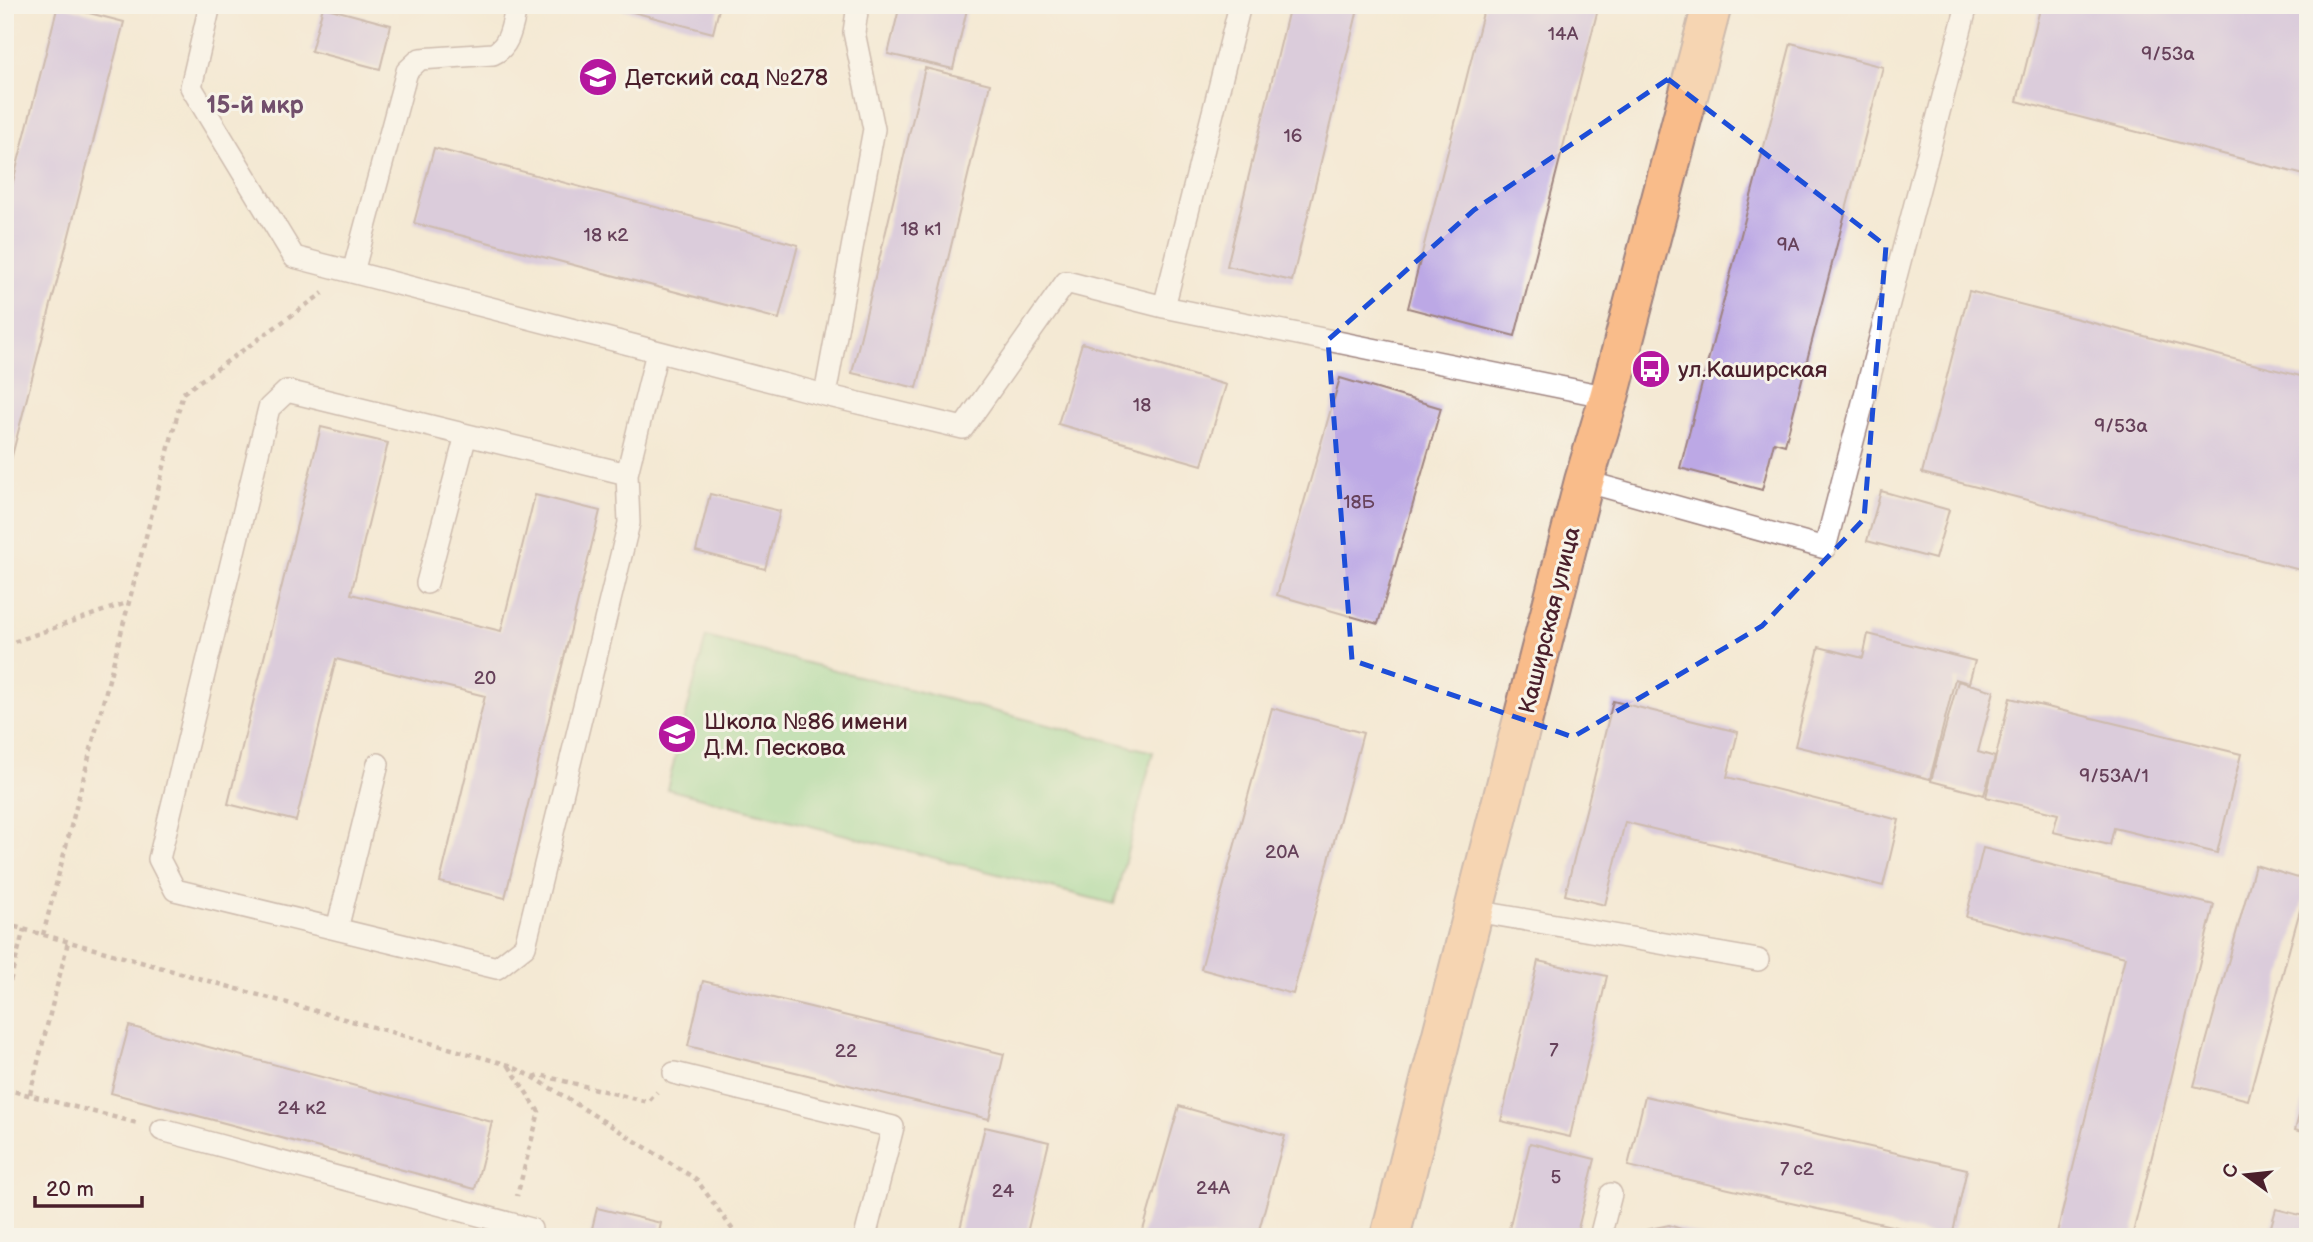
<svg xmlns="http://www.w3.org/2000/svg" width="2313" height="1242" font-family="'Balsamiq Sans',sans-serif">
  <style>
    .green { fill: #8fd792; stroke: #6c7b5e; stroke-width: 2 }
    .building { fill: #bca8e5 }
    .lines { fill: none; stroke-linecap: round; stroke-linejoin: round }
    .lane-casing { stroke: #9f8480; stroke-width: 24 }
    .primary-casing { stroke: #9f8480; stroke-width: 42 }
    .path { stroke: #9f8480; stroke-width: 4.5; stroke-dasharray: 5 5; stroke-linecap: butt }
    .lane { stroke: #fff; stroke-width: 21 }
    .primary { stroke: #f9bc8a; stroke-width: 38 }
    .marked { fill: none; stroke: #1d4ed8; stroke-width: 5; stroke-dasharray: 14 9; stroke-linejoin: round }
    .labels { text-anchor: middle; stroke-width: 6; stroke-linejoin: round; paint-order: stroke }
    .number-label { font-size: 19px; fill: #66415a }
    .poi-label { font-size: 23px; fill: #4a1f2b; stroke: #f7f3e8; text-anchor: start }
    .street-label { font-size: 23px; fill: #4a1f2b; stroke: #f7f3e8 }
    .neighbourhood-label { font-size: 24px; font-weight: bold; fill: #724f6c; stroke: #f7f3e8 }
  </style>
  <rect width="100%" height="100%" fill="#f7f3e8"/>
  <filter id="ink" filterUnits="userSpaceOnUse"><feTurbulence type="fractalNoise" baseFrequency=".0143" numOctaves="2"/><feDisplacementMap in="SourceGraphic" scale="14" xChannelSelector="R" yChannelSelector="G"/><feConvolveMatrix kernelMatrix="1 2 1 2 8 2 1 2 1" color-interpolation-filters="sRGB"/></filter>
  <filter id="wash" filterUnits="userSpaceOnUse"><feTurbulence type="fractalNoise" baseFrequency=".00686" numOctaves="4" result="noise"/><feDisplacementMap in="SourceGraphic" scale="28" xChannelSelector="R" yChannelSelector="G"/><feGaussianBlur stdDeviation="1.57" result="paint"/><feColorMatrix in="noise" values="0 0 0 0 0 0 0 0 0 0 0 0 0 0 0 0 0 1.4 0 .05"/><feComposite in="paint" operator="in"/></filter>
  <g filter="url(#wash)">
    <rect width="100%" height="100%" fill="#f4e9d4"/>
    <!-- green -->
    <path class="green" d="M706,637L1153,752L1114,904L667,789Z"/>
    <g id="blocks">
      <!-- building -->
      <path class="building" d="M58,5L124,22L6,479L5,213Z
        M606,5H720L713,33Z
        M900,5H968L953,69L888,54Z
        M1290,5H1359L1292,281L1227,266Z
        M1485,5H1599L1515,336L1408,308Z
        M2041,5H2308V176L2017,101Z
        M323,7L391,25L380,69L311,51Z
        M1791,43L1883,67L1785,445L1774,442L1762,490L1680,468Z
        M925,68L990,84L917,388L852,373Z
        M434,148L798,245L779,319L414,223Z
        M1969,291L2308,378V572L1922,473Z
        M1082,343L1226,385L1202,465L1058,424Z
        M1340,378L1441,408L1378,624L1277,595Z
        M321,427L388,443L351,594L501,631L535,495L600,511L505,898L440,882L485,696L336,659L296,821L228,804Z
        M1881,491L1949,510L1935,559L1867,541Z
        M710,494L780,511L765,569L696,551Z
        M1868,634L1975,661L1969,683L1955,679L1930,779L1795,746L1819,647L1863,658Z
        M1958,681L1994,691L1978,752L1995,757L1984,795L1931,781Z
        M2010,698L2241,754L2217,853L2114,828L2110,845L2053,832L2058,814L1986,797Z
        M1613,701L1738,732L1727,777L1899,820L1883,886L1625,822L1605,905L1565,895Z
        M1272,708L1363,733L1293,994L1201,969Z
        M1983,848L2214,905L2132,1237H2056L2125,957L1966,917Z
        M2255,865L2308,881L2248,1100L2194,1086Z
        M1538,961L1607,976L1570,1137L1501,1121Z
        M703,981L1004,1054L989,1119L688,1046Z
        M129,1026L492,1122L475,1189L111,1093Z
        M2307,1087H2308V1134L2295,1130Z
        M1645,1096L1967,1169L1952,1237H1940L1628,1166Z
        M1179,1106L1285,1136L1257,1237H1141Z
        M985,1127L1049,1142L1026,1237H958Z
        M1530,1143L1595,1159L1576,1237H1507Z
        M597,1208L661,1223L658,1237H590Z
        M2276,1209L2308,1217V1237H2268Z
        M1669,1225L1705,1237H1624L1625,1234Z"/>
    </g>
  </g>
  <g filter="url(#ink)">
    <use href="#blocks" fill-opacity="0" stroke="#9f8480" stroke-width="2"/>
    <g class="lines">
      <!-- lane casing -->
      <g class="lane-casing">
        <path id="lane" d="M210,5L191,87L294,257L825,395L963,428L1066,282L1164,307L1609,397
          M353,272L407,71L420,59L493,54C511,46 512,23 517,5
          M1164,307L1240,5
          M825,395L874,129L854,32L858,5
          M627,474L287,391L269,408L159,859L175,890L497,968L525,946L629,523L627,474L657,352
          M1584,481L1825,548L1967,5
          M427,583L466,435
          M1475,911L1758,960
          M337,929L378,764
          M674,1073L893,1127L865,1237
          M162,1130L531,1229L530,1237
          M1600,1237L1611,1194"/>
      </g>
      <!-- primary casing -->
      <g class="primary-casing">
        <path id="primary" d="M1390,1237L1584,481L1609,397L1712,5"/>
      </g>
      <!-- path -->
      <path class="path" d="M5,645L129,602
        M5,924L509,1065L533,1077L696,1179L738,1237
        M43,935L183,393L323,293
        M5,1000L24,929
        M509,1066L539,1112L517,1196
        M534,1077L540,1075L648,1102L657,1092
        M5,1089L137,1123
        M30,1094L68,942"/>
      <!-- lane -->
      <use href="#lane" class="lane"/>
      <!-- primary -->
      <use href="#primary" class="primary"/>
    </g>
  </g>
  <!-- marked area -->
  <path d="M0 0H2313V1242H0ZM1668,79L1886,246L1864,519L1762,626L1573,737L1352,660L1328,340L1474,210Z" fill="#f4e9d4" fill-opacity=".55" fill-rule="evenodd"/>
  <path class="marked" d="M1668,79L1886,246L1864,519L1762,626L1573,737L1352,660L1328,340L1474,210Z"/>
  <!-- icons -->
  <defs>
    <g id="school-disc" transform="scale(2.0125)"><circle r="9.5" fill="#b5179e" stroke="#f7f3e8"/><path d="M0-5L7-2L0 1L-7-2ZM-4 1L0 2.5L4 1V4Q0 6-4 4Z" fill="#fff"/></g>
    <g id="bus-disc" transform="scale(2.0125)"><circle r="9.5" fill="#b5179e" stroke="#f7f3e8"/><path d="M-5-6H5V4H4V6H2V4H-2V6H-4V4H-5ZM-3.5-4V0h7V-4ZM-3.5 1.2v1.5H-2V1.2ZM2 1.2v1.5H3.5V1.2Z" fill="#fff"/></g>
  </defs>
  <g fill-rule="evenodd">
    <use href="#school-disc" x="598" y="77"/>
    <use href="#bus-disc" x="1651" y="369"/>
    <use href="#school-disc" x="677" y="734"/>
  </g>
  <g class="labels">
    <!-- number labels -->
    <g class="number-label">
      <text x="1563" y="40">14А</text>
      <text x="2168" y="60">9/53а</text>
      <text x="1293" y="142">16</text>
      <text x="921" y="235">18 к1</text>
      <text x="606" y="241">18 к2</text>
      <text x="1788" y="251">9А</text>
      <text x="1142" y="411">18</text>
      <text x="2121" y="432">9/53а</text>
      <text x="1359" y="508">18Б</text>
      <text x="485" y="684">20</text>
      <text x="2114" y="782">9/53А/1</text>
      <text x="1282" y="858">20А</text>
      <text x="1554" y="1056">7</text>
      <text x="846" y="1057">22</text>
      <text x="302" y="1114">24 к2</text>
      <text x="1797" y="1175">7 с2</text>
      <text x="1556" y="1183">5</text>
      <text x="1213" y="1194">24А</text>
      <text x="1003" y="1197">24</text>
    </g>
    <!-- poi labels -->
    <g class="poi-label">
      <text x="625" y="85">Детский сад №278</text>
      <text x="1678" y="377">ул.Каширская</text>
      <text x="704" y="729">Школа №86 имени<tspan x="704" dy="26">Д.М. Пескова</tspan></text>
    </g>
    <!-- street labels -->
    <g class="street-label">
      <text transform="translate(1549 620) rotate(-76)" y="8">Каширская улица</text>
    </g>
    <!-- neighbourhood labels -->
    <g class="neighbourhood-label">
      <text x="255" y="113">15-й мкр</text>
    </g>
  </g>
  <!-- margin -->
  <rect width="2313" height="1242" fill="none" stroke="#f7f3e8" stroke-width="28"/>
  <!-- north arrow -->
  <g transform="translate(2246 1175) rotate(285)" stroke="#f7f3e8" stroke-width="5" paint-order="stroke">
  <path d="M0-5L12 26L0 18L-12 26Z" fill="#4a1f2b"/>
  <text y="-10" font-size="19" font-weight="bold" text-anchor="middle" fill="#4a1f2b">С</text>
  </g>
  <!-- scale -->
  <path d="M35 1196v10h107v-10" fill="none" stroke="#4a1f2b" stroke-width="3.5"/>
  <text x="46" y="1196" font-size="21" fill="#4a1f2b" stroke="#f7f3e8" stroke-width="5" paint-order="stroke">20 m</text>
</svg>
